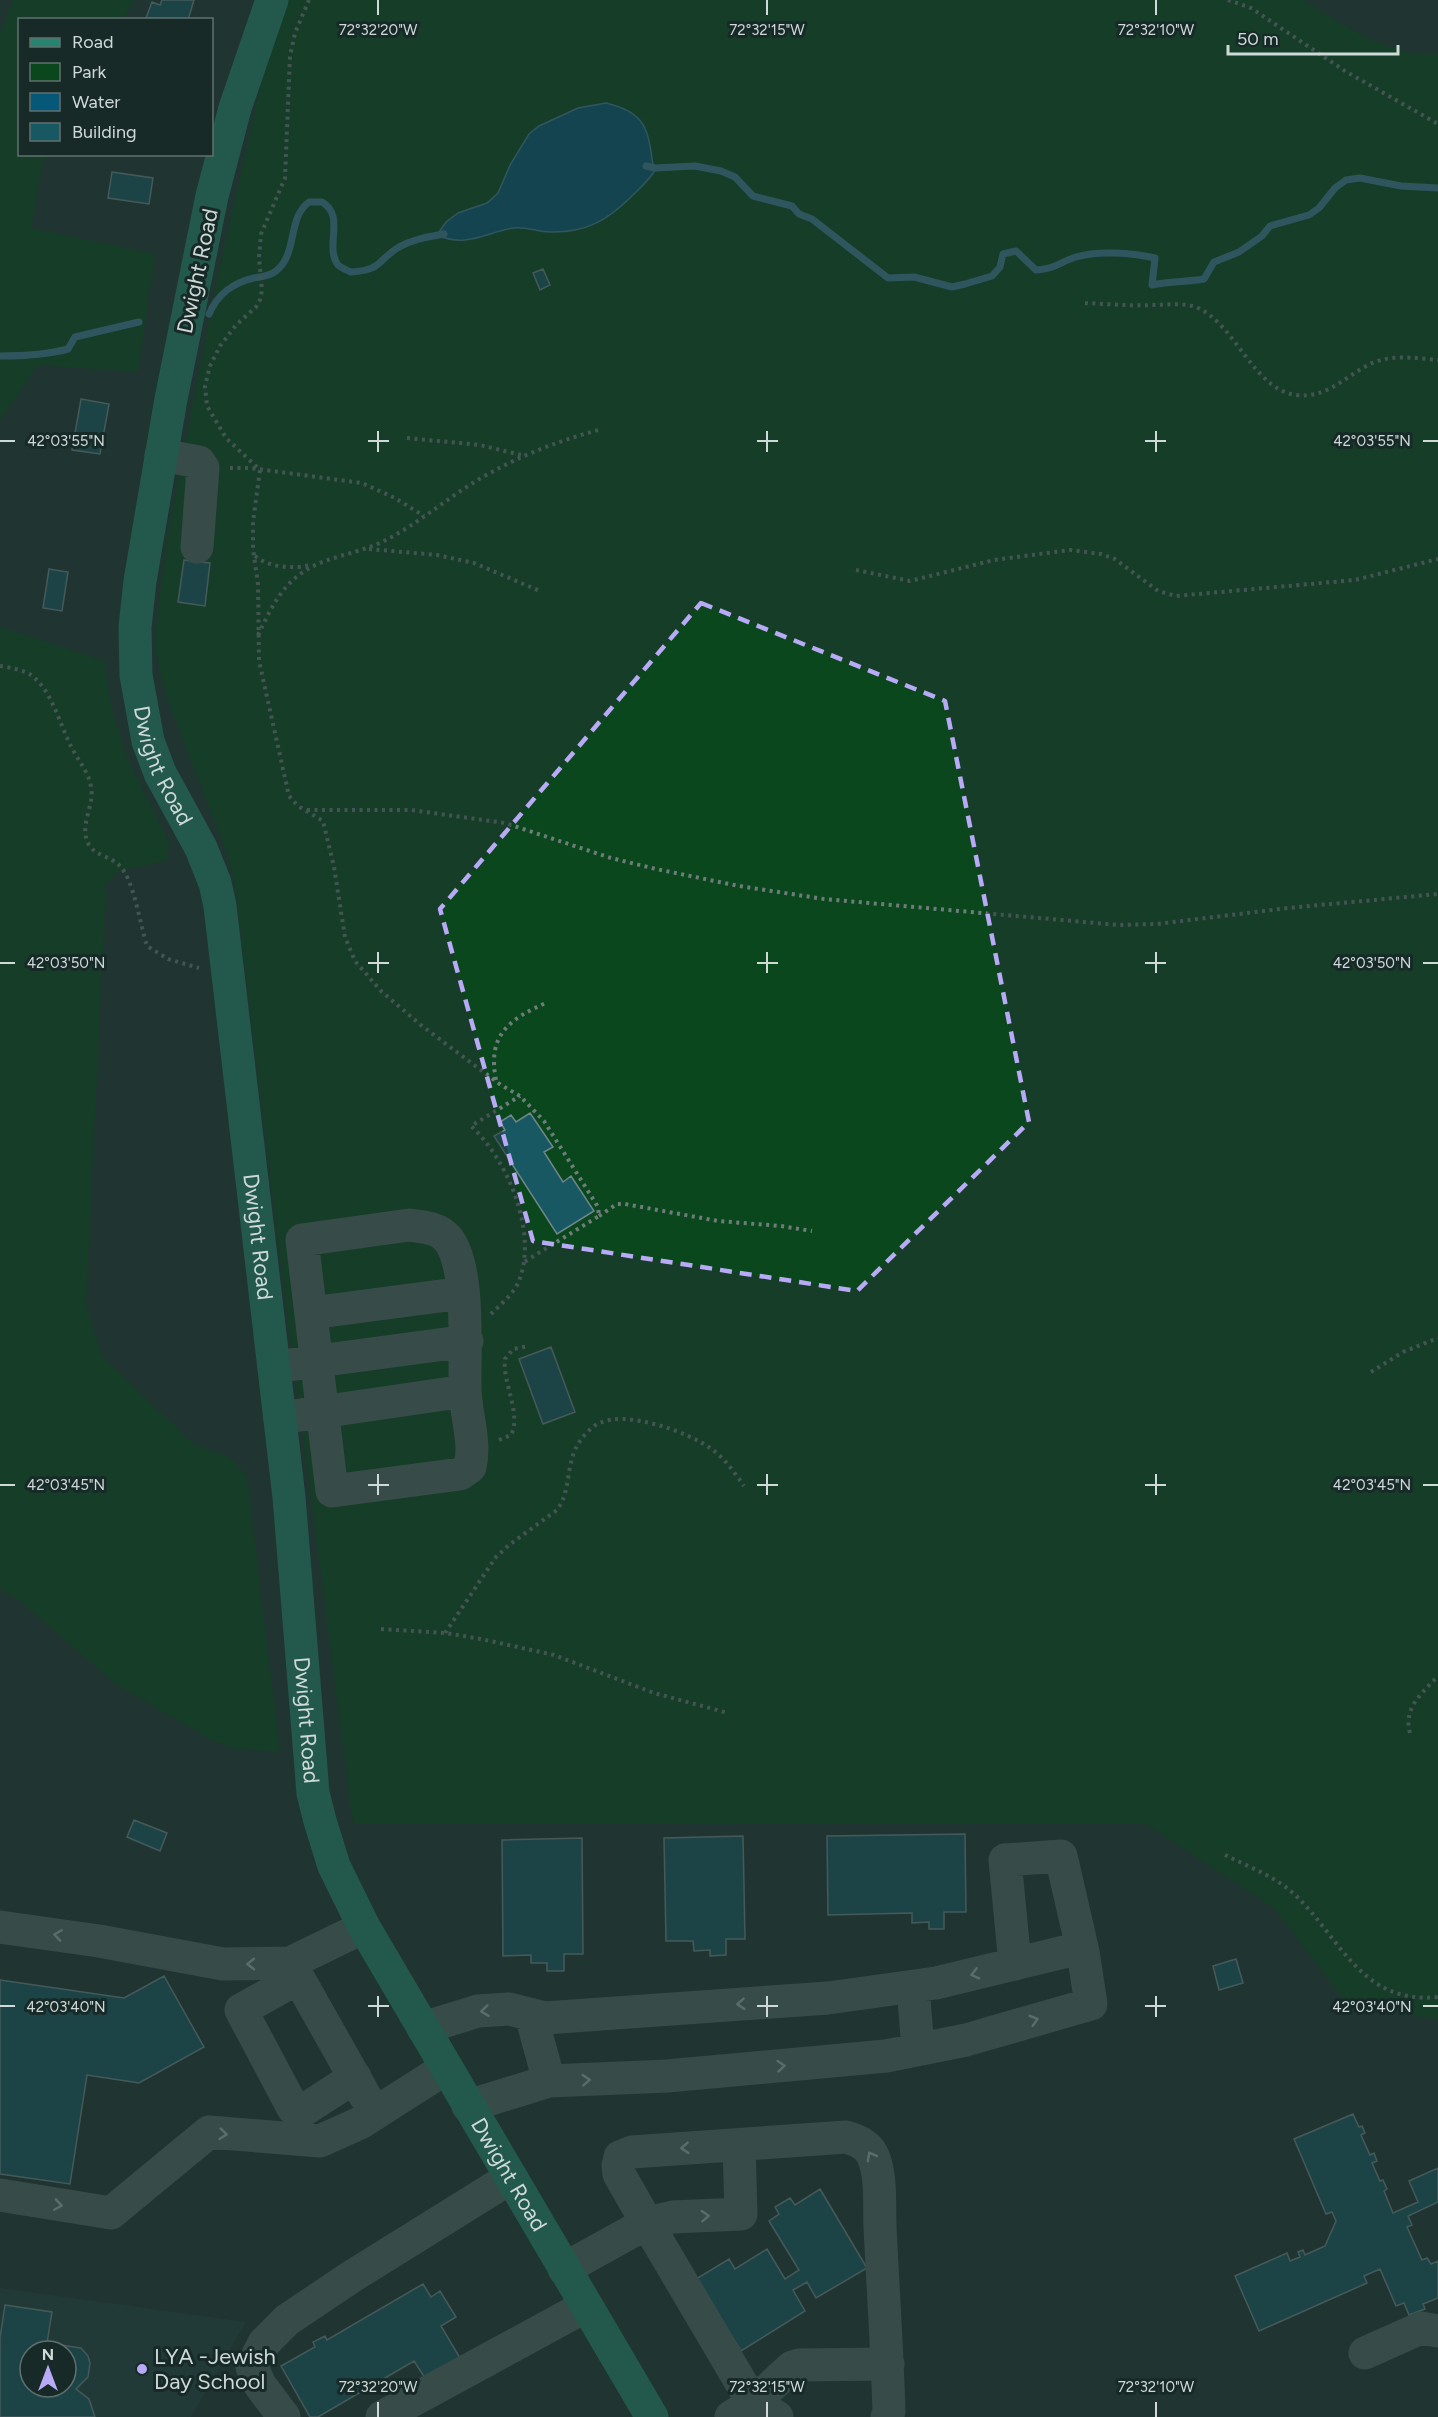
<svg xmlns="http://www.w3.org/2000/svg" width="1438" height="2417" font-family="Figtree,sans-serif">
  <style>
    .built { fill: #24403e; fill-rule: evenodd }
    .green { fill: #0b471d }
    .water { fill: #055877; stroke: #417f94; stroke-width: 1.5 }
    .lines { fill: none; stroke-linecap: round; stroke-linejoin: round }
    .stream { stroke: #417f94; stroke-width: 7 }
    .building { fill: #185862; stroke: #71868a; stroke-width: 1.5; fill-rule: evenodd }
    .path { stroke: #6e7d7c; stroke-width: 4; stroke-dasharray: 3 4.5; stroke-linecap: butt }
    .minor { stroke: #536765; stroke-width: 33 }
    .major { stroke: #27846f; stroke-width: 33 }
    .oneway { stroke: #a3b1b0 }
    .marked { fill: none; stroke: #b9aaf7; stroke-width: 4.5; stroke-dasharray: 12 8; stroke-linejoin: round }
    .ticks { fill: none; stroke: #ced9d8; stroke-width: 2 }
    .poi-dot { fill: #b9aaf7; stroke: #172a28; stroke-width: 2 }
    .labels { text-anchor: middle; stroke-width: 6; stroke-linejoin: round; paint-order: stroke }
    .street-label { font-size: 22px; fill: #ced9d8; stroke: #172a28 }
    .poi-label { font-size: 22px; fill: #ced9d8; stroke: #172a28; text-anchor: start }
    .ticks-label { font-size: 15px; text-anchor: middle; fill: #ced9d8; stroke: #172a28; stroke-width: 6; stroke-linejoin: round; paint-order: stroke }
  </style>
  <rect width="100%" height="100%" fill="#213432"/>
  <!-- built -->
  <path class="built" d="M0,2288L246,2322L191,2417H0ZM30,2351H66V2387H30Z"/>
  <!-- green -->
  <path class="green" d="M13,0H134L123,19L20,20V154L50,155L43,161L31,228L155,254L138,372L38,365L0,421V33Z
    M289,0H1303C1343,24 1389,58 1438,54V2019L1349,2007L1275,1909L1144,1823H353L285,1298L235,885L228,856L166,696L156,653V629L167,538L217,279L268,53Z
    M0,627L105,661L112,710L128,760L169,842L168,860L119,871L106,885L86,1305L102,1356L192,1443L231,1458L247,1476L280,1752L236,1749L210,1739L117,1685L18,1600L0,1589Z"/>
  <!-- water -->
  <path class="water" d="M606,103C649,113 648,132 654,172C648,181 640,188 632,196C608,220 586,233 550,232C538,232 525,226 513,228C485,233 466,248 437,235L446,222L458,213L487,203L498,193L510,165L529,134L539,126L578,108Z"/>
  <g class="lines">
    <!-- stream -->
    <path class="stream" d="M646,166L655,168L695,166L721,171L735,177L753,196L792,206L799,214L812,219L888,278L914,277L952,287L965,284L992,276L1000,267L1003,254L1016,251L1036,270C1055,269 1060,262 1076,257C1099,250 1131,253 1155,258L1152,285C1170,281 1187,282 1204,279L1214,262L1239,252L1262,236L1270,226L1309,215L1319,208L1335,188L1346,180L1360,178L1401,186L1438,188
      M209,314C218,294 232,283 254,278C261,277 270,276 276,271C298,254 287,218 309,202H322C346,216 324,246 338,265C341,268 347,270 351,272C383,270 376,261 399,247C413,239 428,237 444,234
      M0,356C22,356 46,355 68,349L75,337L139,322"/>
  </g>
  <!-- building -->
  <path class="building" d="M162,0H194L188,20L146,18L152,2L160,5Z
    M112,172L153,178L149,204L108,198Z
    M543,269L550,285L540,290L533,273Z
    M81,399L109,404L100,454L72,450Z
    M184,560L210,563L205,606L178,602Z
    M49,569L68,572L62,611L43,608Z
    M530,1113L553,1147L544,1152L563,1182L571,1176L594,1211L557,1234L494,1136L505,1130L500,1122L511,1115L516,1122Z
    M551,1347L575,1412L543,1424L519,1359Z
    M134,1820L167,1833L160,1851L127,1837Z
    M965,1834L966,1912H944V1929H929V1922L912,1923V1913L828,1915L827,1836Z
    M743,1836L745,1939H726V1955L710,1956V1950L694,1951L693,1941H666L664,1838Z
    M582,1838L583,1954H564V1971H547V1963H531V1955L503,1956L502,1840Z
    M1236,1959L1243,1983L1219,1990L1213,1966Z
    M164,1976L204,2047L139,2083L87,2075L70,2184L0,2174V1980L124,1998Z
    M1353,2114L1359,2127L1362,2126L1365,2133L1361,2135L1370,2155L1374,2153L1377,2161L1372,2163L1380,2181L1383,2180L1387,2189L1384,2191L1393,2213L1418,2202L1409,2181L1438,2168V2202L1408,2216L1412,2225L1407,2227L1422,2260L1427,2258L1431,2264L1438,2261V2298L1423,2304L1425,2309L1409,2315L1404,2303L1396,2306L1380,2269L1364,2276L1367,2283L1259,2331L1235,2276L1287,2253L1290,2261L1300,2257L1298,2252L1303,2250L1305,2255L1325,2246L1336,2221L1332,2212L1326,2214L1294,2139Z
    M820,2189L867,2268L816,2298L807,2282L793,2290L805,2311L741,2351L696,2279L729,2259L735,2269L767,2249L785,2279L799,2270L769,2221L779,2214L775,2207L790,2198L795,2205Z
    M423,2284L431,2297L440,2291L456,2317L441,2326L460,2358L425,2378L414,2361L318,2417H310L281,2366L315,2347L313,2342L325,2336L327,2340Z
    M5,2305L52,2312L47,2343L81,2348L88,2356L90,2363L88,2377L76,2389L89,2399L95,2417H0V2338ZM30,2351H66V2387H30Z"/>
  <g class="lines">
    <!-- path -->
    <path class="path" d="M309,0L295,33L290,56L285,178L261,234L259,257L262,290L260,300L256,307L236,325L220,346L210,366L205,386L207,406L226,438L260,470L253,522V549L258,584L259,661L289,796L298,806L323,821L334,867L345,937L355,961L381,991L422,1026L501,1085L520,1096L544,1121L598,1207L599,1216L524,1262
      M1228,0L1251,8L1345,71L1438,124
      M1085,303C1107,304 1130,306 1153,305C1168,305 1184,302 1198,308C1235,324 1254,390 1296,395C1326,399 1346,376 1370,364C1391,354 1416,358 1438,360
      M407,438L480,445L521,455
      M230,468H250L362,483L395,498L424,516
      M369,549L437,555L474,563L540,591
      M255,556C270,568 293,569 311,565
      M856,570L910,581L994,560L1070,550L1101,554L1115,559L1158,591L1176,596L1355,580L1438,559
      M258,635C269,613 278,591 299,575C323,556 356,555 384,541C416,525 445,500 476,481C516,457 557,441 602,429
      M0,666C9,667 23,670 31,675C53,691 60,727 73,750C80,763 89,773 91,787C95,806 78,826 89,845C95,855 111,857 119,865C134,879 140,925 147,946L168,959L199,968
      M307,810H411L505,823L611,858L656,869L739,886L824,899L1118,925L1157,924L1288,908L1438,894
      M496,1080C487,1035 509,1019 548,1002
      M599,1216L617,1204H625L718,1221L781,1226L812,1231
      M491,1314C501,1304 516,1292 520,1278C537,1230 507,1159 471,1126L520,1096
      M1371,1372L1403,1352L1438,1338
      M499,1440L511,1435C522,1415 502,1382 505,1359L513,1349L529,1346
      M381,1629L445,1633L481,1639L554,1655L654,1693L728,1713
      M445,1633L496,1557L509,1545L557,1510C572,1490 565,1462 580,1441C585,1434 592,1426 600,1423C626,1410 688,1432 710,1448C724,1457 734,1472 744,1486
      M1410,1733C1403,1708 1422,1693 1438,1676
      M1225,1855C1247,1866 1274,1876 1293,1893C1340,1936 1360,2005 1438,1997"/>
    <!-- minor -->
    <path class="minor" d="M161,455L199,462L203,468L197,547
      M409,1225C422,1227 437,1227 447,1238C471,1265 464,1355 465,1390C466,1416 476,1442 470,1467L460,1474L332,1491L302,1240Z
      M311,1313L463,1293
      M274,1367L467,1341
      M280,1418L465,1391
      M0,1927L99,1941L223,1964L290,1963L364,1927
      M290,1963L365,2096
      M1015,1964L1005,1860L1061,1856L1083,1952
      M298,1978L241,2010L293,2108L304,2110L355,2077
      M913,1987L918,2049
      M531,2015L549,2081
      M423,2028L478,2011L509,2009L545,2018L828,1998L936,1983L1068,1951L1083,1952L1091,2004L966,2040L886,2056L667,2076L549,2081L468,2106
      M739,2145L741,2214L673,2217L647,2223L619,2174L618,2166L620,2157L632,2152L846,2137C856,2140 867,2144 872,2154C882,2174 879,2204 880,2227C883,2288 887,2349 889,2411L887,2417
      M0,2195L111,2213L209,2132L320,2141L360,2123L446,2068
      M564,2269L647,2223L753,2403L731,2417
      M1365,2353L1421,2328L1438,2331
      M284,2417L260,2385L252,2367L264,2343L287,2320L351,2277L510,2178
      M382,2417L586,2306
      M777,2417L753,2403L792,2367L799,2365L888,2364"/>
    <!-- major -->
    <path class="major" id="s1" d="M272,0L235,108L212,196L171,399L140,581L135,627L136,675L148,741L160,773L201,848L215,883L220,906L289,1497L313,1793L320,1821L334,1866L364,1927L652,2417"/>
  </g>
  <!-- one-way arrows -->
  <defs><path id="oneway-chevron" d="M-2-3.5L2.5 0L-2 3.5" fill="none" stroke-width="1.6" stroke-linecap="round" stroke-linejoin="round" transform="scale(1.5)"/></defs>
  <g class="oneway">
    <use href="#oneway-chevron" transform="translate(58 1935) rotate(-172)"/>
    <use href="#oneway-chevron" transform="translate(251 1964) rotate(179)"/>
    <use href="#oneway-chevron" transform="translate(975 1974) rotate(166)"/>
    <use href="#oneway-chevron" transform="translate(741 2004) rotate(176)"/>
    <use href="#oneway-chevron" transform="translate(485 2011) rotate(173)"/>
    <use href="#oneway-chevron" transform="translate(1034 2020) rotate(-16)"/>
    <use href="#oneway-chevron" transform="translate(781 2066) rotate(-5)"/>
    <use href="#oneway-chevron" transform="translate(586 2080) rotate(-3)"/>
    <use href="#oneway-chevron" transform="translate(223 2134) rotate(6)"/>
    <use href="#oneway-chevron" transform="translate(685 2148) rotate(176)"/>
    <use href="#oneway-chevron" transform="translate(871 2156) rotate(-119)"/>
    <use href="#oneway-chevron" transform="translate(58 2205) rotate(9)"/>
    <use href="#oneway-chevron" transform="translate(705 2216) rotate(-3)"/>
  </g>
  <!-- marked area -->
  <path d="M0 0H1438V2417H0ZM701,603L945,701L1029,1122L857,1291L533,1241L440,909Z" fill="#213432" fill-opacity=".55" fill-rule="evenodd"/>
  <path class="marked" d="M701,603L945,701L1029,1122L857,1291L533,1241L440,909Z"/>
  <!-- ticks -->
  <path class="ticks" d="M378,0V15M767,0V15M1156,0V15M378,431V452M767,431V452M1156,431V452M0,441H15M368,441H389M757,441H778M1145,441H1166M1423,441H1438M378,952V973M767,952V973M1156,952V973M0,963H15M368,963H389M757,963H778M1145,963H1166M1423,963H1438M378,1474V1495M767,1474V1495M1156,1474V1495M0,1485H15M368,1485H389M757,1485H778M1145,1485H1166M1423,1485H1438M378,1996V2017M767,1996V2017M1156,1996V2017M0,2006H15M368,2006H389M757,2006H778M1145,2006H1166M1423,2006H1438M378,2402V2417M767,2402V2417M1156,2402V2417"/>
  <!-- markers -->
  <circle class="poi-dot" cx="142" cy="2369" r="6"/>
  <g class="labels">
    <!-- street labels -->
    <g class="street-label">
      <text transform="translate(197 271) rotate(-78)" y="8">Dwight Road</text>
      <text dy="8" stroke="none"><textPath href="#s1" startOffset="786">Dwight Road</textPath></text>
      <text dy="8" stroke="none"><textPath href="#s1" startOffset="1272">Dwight Road</textPath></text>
      <text dy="8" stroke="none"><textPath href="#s1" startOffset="1758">Dwight Road</textPath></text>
      <text dy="8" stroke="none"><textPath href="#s1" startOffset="2262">Dwight Road</textPath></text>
    </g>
    <!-- poi labels -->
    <g class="poi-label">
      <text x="154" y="2364">LYA -Jewish<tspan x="154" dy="25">Day School</tspan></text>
    </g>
  </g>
  <g class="ticks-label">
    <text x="378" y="35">72°32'20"W</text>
    <text x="767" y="35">72°32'15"W</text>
    <text x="1156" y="35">72°32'10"W</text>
    <text x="66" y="446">42°03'55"N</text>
    <text x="1372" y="446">42°03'55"N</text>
    <text x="66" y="968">42°03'50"N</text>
    <text x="1372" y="968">42°03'50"N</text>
    <text x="66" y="1490">42°03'45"N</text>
    <text x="1372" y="1490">42°03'45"N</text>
    <text x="66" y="2012">42°03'40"N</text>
    <text x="1372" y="2012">42°03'40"N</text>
    <text x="378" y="2392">72°32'20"W</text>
    <text x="767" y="2392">72°32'15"W</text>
    <text x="1156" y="2392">72°32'10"W</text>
  </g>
  <!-- legend -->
  <rect x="18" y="18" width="195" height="138" fill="#172a28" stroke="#60706e" stroke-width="1.5"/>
  <rect x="30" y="38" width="30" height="9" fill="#27846f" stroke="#60706e" stroke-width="1.5"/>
  <text x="72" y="48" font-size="18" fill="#ced9d8">Road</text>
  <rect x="30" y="63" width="30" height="18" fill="#0b471d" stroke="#60706e" stroke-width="1.5"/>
  <text x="72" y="78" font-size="18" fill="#ced9d8">Park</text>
  <rect x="30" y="93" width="30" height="18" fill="#055877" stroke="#60706e" stroke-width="1.5"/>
  <text x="72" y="108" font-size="18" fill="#ced9d8">Water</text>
  <rect x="30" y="123" width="30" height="18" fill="#185862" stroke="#60706e" stroke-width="1.5"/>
  <text x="72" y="138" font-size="18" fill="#ced9d8">Building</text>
  <!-- north arrow -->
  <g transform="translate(48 2369)"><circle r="28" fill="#172a28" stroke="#60706e" stroke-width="1.5"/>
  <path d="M0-4.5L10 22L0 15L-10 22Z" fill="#b9aaf7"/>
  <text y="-9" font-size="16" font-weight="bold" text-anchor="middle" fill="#ced9d8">N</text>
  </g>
  <!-- scale -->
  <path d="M1228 45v9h170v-9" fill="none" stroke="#ced9d8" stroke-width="3"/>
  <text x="1237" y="45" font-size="18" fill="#ced9d8" stroke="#172a28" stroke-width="4.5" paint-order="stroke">50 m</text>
</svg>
